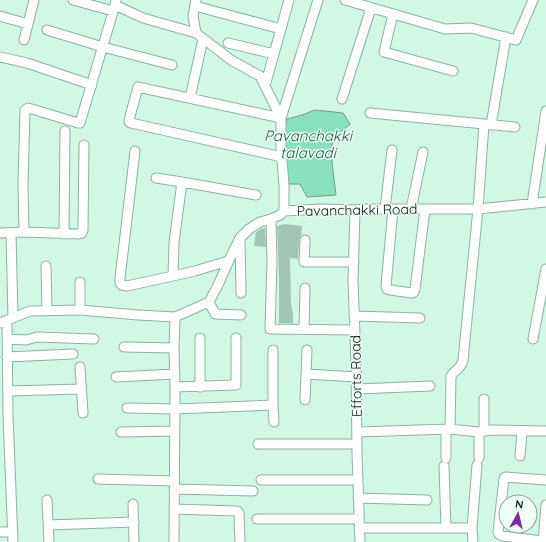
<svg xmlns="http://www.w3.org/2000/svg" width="546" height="542" font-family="Quicksand,sans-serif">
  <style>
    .water { fill: #89e0bc; stroke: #63a489 }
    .building { fill: #a1c6b5 }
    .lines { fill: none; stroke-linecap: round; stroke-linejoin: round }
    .minor-casing { stroke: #8eb2a2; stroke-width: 11 }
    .minor { stroke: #fff; stroke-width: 9 }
    .labels { text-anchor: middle; stroke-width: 3; stroke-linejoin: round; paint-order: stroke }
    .street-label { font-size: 14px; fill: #0b1913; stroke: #effef7 }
    .water-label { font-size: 15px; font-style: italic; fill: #195d45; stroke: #effef7 }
  </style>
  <rect width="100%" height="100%" fill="#d1f7e5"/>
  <!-- water -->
  <path class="water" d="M315,110L343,113L350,124L332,141V162L336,195L307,197L300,184H288L284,135L287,119L302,115Z"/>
  <!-- building -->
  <path class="building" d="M285,224L302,226L301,235L299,240L298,259L290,258L291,303L293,314V323H279V277L277,226Z
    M265,228L266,247L254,246L256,232L261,229Z"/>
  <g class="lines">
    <!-- minor casing -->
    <g class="minor-casing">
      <path id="minor" d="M73,0L113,11
        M116,0L115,5L143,18L196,33
        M196,0L193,16L196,33L231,60L260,76L281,118V147L284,185V211
        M345,0L445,29L471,28L516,40L533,0
        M195,6L281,29
        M393,14L384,52L453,71
        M0,16L28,24
        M47,30L103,47L172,65
        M24,40L34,0
        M228,43L274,54
        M0,57L27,63L92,85
        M265,86L289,0
        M190,98L203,39
        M342,99L371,8
        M370,113L515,127
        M491,125L506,37
        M135,151L120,278V283L122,285L127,286L173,276
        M282,157L131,123L129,122V120L138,87L281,118L318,0
        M156,178L182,182
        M532,204L546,111
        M385,209L392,150
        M393,209L386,286L387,289L390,290L412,293L414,292L415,289L425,209
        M411,209L423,152
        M355,210L353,281L356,362L357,453L360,542
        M271,219L272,262L270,329L355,330
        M24,232L23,185L25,110L28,108L32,109L78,123H80L115,5
        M0,233L24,232L79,234L82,233L83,230L84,145
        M11,233L13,318
        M64,234L65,131
        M240,240L241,293
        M305,240L304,262H354
        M228,261L195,271L173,276L174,242L182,182L256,195
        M46,266L47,311
        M209,302L215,314L241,315
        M80,310V282
        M355,316L420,318
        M7,321L8,415L13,542
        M0,323L30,311L80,310L138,315L175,317L209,302L218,285L231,256L240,238L249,229L260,222L271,219L280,215L284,211L321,209L355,210L363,209H478L546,202
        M304,329L305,288
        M7,339L26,340L37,337L94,339
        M533,339L546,269
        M124,347L174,348
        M273,350V405L274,422
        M7,357L73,354
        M80,367L83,413
        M306,374L357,377
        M116,377L175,374
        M175,387L236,385V338
        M200,387V338
        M357,389L430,386
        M8,391L81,389
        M484,399V431
        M305,400L307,350
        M127,408L175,409L273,405
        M446,429V458
        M450,429L451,376C455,370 462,368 463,360L478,209L484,124
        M121,432L175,431
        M357,432L450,429L479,432L491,430L546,431
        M258,444H357
        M520,456L522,431
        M479,458V432
        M444,466L446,528
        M98,479L174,481
        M261,480H358
        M174,489L253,491
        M358,498L427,500
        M47,500L49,542
        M133,504L134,542
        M174,509L237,511L239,513L240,542
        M257,519H359
        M48,525L134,522
        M359,528H472L473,542
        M472,528L477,465
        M0,532H12
        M543,541L502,536L499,534L498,532L504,478L506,477L546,480
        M174,542L175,390L174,348L175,317
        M543,542L546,505"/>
    </g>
    <!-- minor -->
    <use href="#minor" class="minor"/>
  </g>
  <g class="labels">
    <!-- street labels -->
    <g class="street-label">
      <text transform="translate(357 210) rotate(-1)" y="5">Pavanchakki Road</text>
      <text transform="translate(356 376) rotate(-91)" y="5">Efforts Road</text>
    </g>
    <!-- water labels -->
    <g class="water-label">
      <text x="308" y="141">Pavanchakki<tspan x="308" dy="17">talavadi</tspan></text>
    </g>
  </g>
  <!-- north arrow -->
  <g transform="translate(518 514) rotate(8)"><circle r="19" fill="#effef7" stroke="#94a29c"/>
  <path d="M0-3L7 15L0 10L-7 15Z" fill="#7d2b9b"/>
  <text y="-6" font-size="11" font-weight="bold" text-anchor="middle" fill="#0b1913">N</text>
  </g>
</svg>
